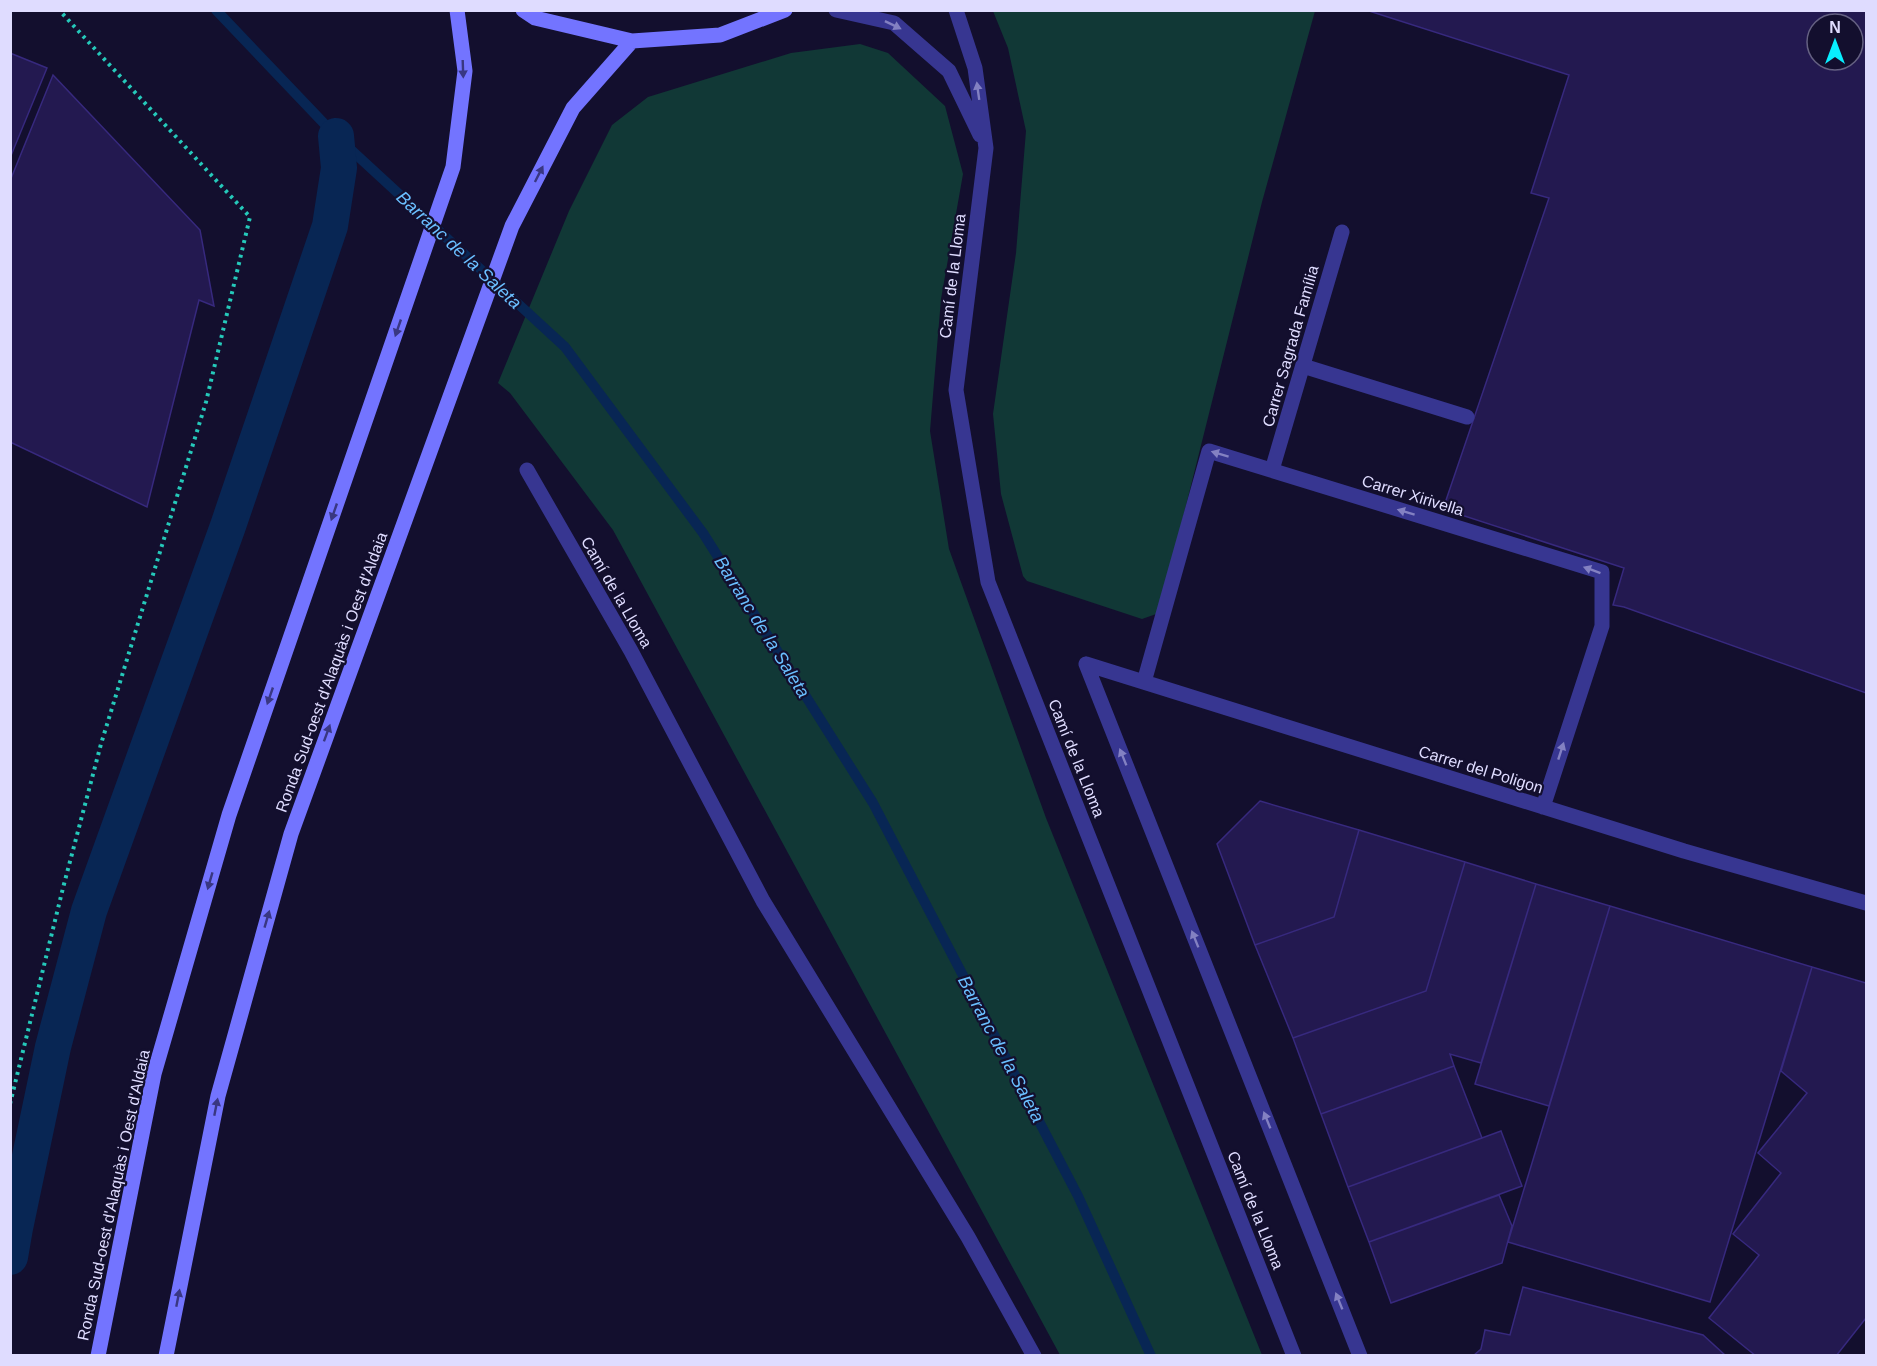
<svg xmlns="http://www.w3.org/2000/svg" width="1877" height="1366" font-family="Helvetica,sans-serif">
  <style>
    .green { fill: #113836 }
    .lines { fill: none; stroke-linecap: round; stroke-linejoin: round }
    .stream { stroke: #082654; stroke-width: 10 }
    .canal { stroke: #082654; stroke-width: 36 }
    .building { fill: #231950; stroke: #37297e; stroke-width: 1.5; fill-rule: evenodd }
    .path { stroke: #25c9ba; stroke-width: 4; stroke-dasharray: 3 4.5; stroke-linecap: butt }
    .street { stroke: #373691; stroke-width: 15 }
    .secondary { stroke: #7374ff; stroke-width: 15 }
    .oneway { fill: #8381c2 }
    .oneway2 { fill: #393782 }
    .labels { text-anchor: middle; stroke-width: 4.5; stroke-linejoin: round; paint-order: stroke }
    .street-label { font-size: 16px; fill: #dfdcff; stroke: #130f2e }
    .water-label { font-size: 18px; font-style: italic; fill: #6abfff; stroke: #130f2e }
  </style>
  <rect width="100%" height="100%" fill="#130f2e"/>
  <!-- green -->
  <path class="green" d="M993,11H1315L1262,202L1159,613L1142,619L1027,581L1023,576L1001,494L993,414L1016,253L1026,131L1008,48Z
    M860,44L888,53L945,106L963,174L941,299L930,431L949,549L1046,818L1262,1355H1060L613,530L510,393L498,383L569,211L612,125L648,97L791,53Z"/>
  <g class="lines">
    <!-- stream -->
    <path class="stream" d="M216,10L336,136L565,347L703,533L873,803L1078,1196L1151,1356"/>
    <!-- canal -->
    <path class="canal" d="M10,1257L15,1228L53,1047L89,911L228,526L330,226L339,168L336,136"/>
  </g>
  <!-- building -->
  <path class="building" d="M1366,10H1866V693L1624,607L1613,605L1624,568L1443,509L1549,198L1531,193L1569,75ZM1817,24H1853V60H1817Z
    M10,53L47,68L10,158Z
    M53,75L200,230L214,306L199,300L147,507L10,442V181Z
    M1260,801L1359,830L1334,917L1255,945L1217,844Z
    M1359,830L1465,862L1426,991L1293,1038L1255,945L1334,917Z
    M1465,862L1536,884L1481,1063L1450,1054L1454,1066L1321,1114L1293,1038L1426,991Z
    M1536,884L1610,906L1549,1106L1475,1084Z
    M1610,906L1812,967L1710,1302L1508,1242Z
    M1812,967L1866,983V1318L1836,1356H1756L1709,1318L1759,1255L1733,1234L1781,1173L1758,1153L1807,1093L1781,1071Z
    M1454,1066L1482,1138L1348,1187L1321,1114Z
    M1501,1131L1522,1186L1369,1242L1348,1187Z
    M1499,1195L1512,1226L1502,1263L1391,1303L1369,1242Z
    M1523,1287L1703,1335L1726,1356H1473L1481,1349L1485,1330L1510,1335Z"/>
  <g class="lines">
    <!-- path -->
    <path class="path" d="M10,1104L63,888L101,744L206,402L250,217L59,10"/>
    <!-- street -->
    <path class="street" d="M836,10L894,23L949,71L980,135
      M956,10L975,68L986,148L956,390L988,582L1294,1356
      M1303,366L1467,417
      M527,470L631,651L763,901L968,1237L1034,1356
      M1272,470L1342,232
      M1086,664L1684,851L1866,903
      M1086,664L1360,1356
      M1144,682L1209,451L1602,572V626L1543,807"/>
    <!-- secondary -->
    <path class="secondary" d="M523,10L535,18L632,41L720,35L785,10
      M98,1356L154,1074L229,815L453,167L465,71L457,10
      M166,1356L218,1096L291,834L512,226L573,108L632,41"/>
  </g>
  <!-- one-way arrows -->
  <defs><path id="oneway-solid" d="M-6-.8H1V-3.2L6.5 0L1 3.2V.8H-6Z" transform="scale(1.5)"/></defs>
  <g class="oneway">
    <use href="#oneway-solid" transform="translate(893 25) rotate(26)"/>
    <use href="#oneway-solid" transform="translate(978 91) rotate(-98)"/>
    <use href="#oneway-solid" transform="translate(1220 454) rotate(-163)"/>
    <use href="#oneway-solid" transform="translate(1406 512) rotate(-163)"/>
    <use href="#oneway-solid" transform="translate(1592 570) rotate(-160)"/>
    <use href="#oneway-solid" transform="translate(1561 751) rotate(-72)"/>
    <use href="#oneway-solid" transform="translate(1123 757) rotate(-112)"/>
    <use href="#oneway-solid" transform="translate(1195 939) rotate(-112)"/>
    <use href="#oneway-solid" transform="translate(1267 1120) rotate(-112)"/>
    <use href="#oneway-solid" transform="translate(1339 1301) rotate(-112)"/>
  </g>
  <g class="oneway2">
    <use href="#oneway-solid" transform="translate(463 69) rotate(88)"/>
    <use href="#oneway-solid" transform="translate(539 174) rotate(-63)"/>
    <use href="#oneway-solid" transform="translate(398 328) rotate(109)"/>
    <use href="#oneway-solid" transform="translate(334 512) rotate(109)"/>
    <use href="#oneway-solid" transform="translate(270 696) rotate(109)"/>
    <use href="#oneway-solid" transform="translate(327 733) rotate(-70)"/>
    <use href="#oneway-solid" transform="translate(210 881) rotate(106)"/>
    <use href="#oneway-solid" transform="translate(267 919) rotate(-74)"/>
    <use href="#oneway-solid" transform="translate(216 1107) rotate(-79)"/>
    <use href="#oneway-solid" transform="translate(178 1298) rotate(-79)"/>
  </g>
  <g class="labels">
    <!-- street labels -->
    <g class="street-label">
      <text transform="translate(952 276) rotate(-83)" y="6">Camí de la Lloma</text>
      <text transform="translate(1290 346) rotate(-74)" y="6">Carrer Sagrada Família</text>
      <text transform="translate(1413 495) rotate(17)" y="6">Carrer Xirivella</text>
      <text transform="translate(617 592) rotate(60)" y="6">Camí de la Lloma</text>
      <text transform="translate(331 672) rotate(-70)" y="6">Ronda Sud-oest d'Alaquàs i Oest d'Aldaia</text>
      <text transform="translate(1077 758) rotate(68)" y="6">Camí de la Lloma</text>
      <text transform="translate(1481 769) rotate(17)" y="6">Carrer del Poligon</text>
      <text transform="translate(113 1195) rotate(-78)" y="6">Ronda Sud-oest d'Alaquàs i Oest d'Aldaia</text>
      <text transform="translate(1256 1210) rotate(68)" y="6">Camí de la Lloma</text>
    </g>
    <!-- water labels -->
    <g class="water-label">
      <text transform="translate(459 250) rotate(43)" y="6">Barranc de la Saleta</text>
      <text transform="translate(762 627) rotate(58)" y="6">Barranc de la Saleta</text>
      <text transform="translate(1001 1049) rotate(62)" y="6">Barranc de la Saleta</text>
    </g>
  </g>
  <!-- border -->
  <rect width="1877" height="1366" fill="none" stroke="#dfdcff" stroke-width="24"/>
  <!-- north arrow -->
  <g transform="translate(1835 42)"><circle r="28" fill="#130f2e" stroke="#656182" stroke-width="1.5"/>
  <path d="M0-4.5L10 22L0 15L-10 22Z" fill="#08eeff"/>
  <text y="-9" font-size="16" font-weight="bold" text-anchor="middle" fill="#dfdcff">N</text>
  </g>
</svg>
